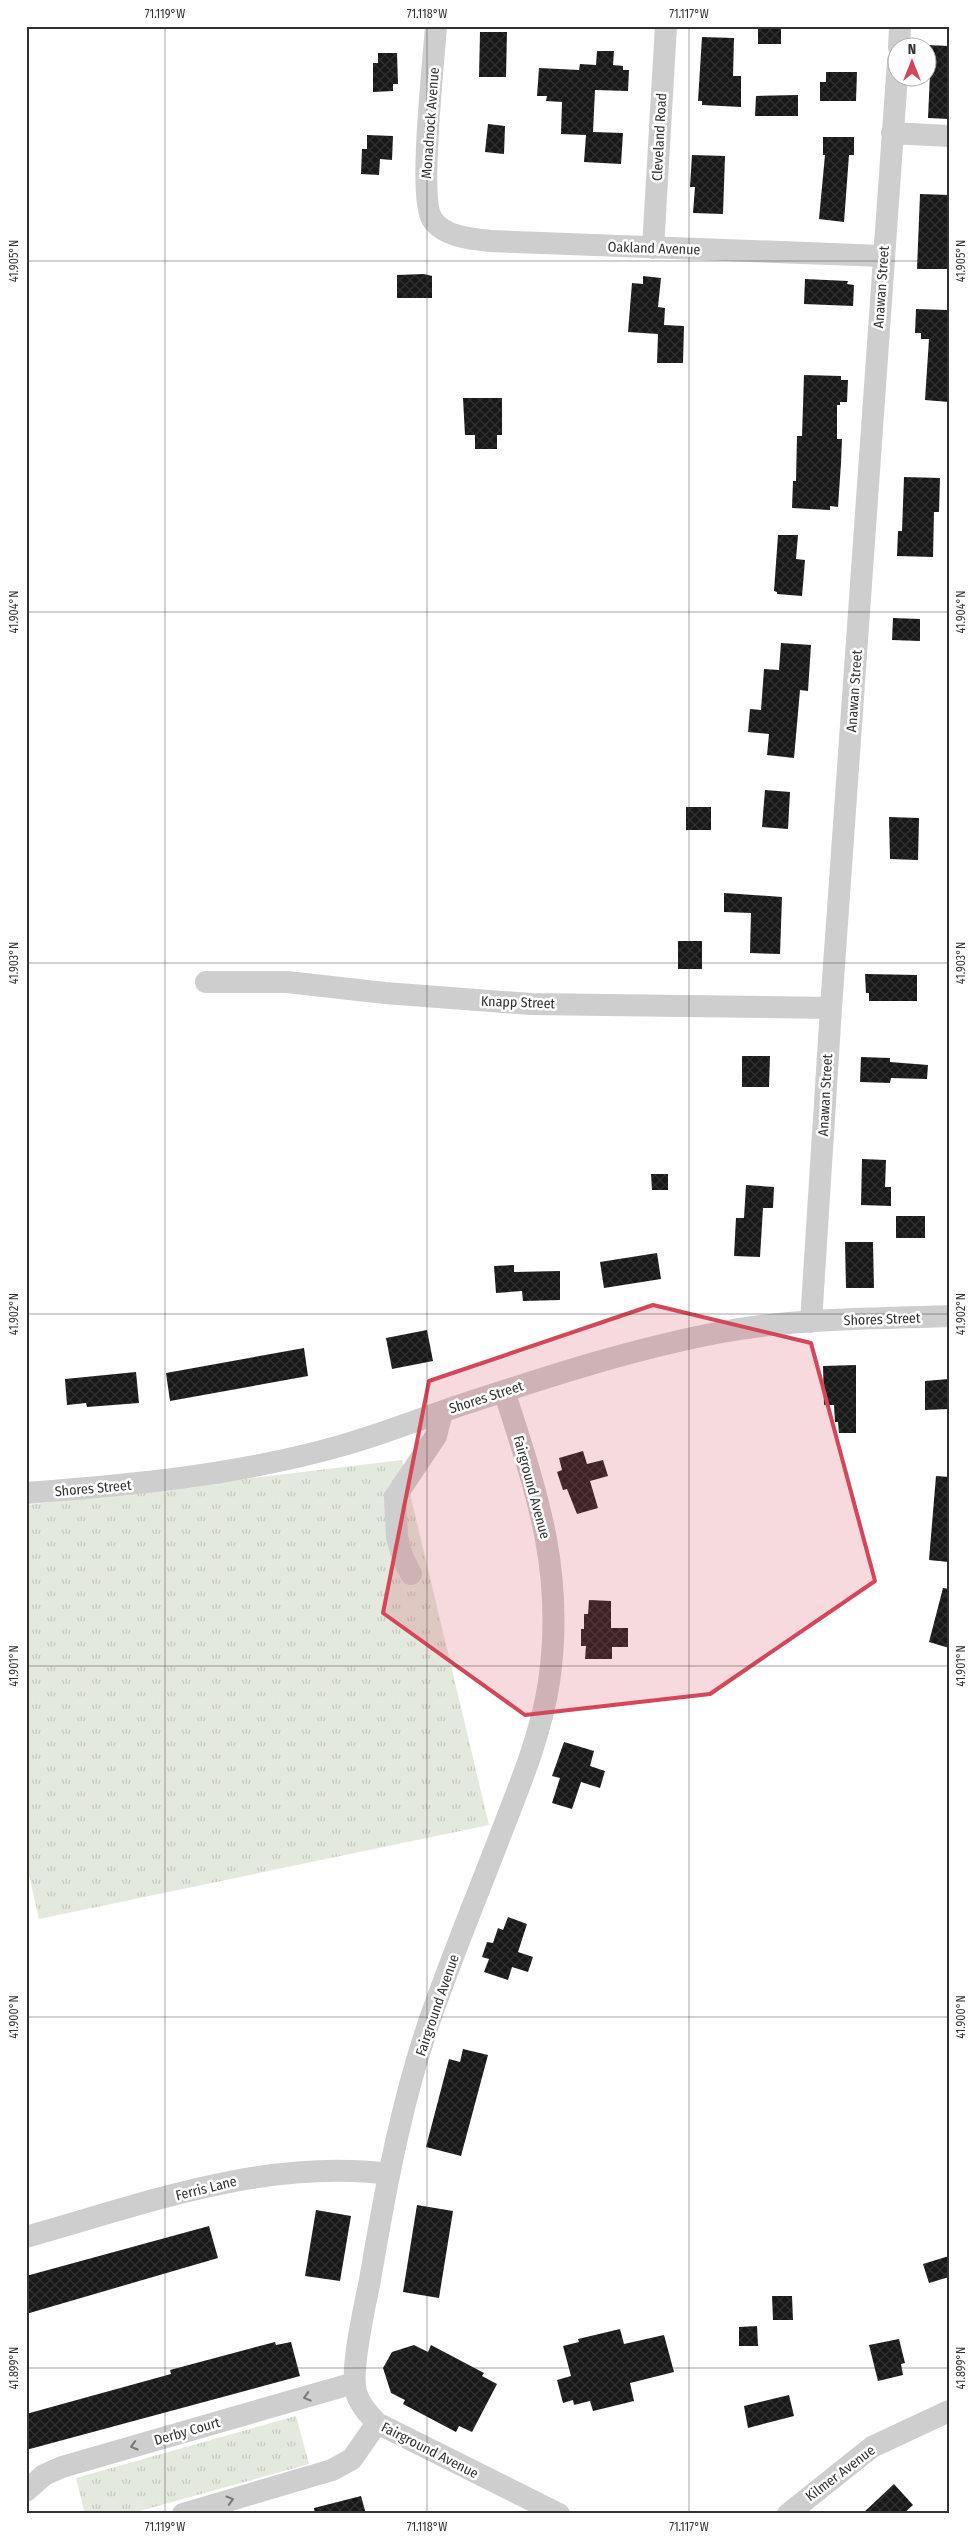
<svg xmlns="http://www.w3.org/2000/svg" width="975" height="2540" font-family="'Fira Sans Condensed',sans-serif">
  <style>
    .park { fill: url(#park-tufts) }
    .building { fill: url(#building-cross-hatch) }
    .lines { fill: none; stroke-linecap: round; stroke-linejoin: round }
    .minor { stroke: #cecece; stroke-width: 22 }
    .oneway { stroke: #787878 }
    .marked { fill: #d4465a; fill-opacity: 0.2; stroke: #d4465a; stroke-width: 4; stroke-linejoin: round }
    .ticks { fill: none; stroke: #313131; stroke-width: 1; stroke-opacity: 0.45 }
    .labels { text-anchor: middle; stroke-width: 5; stroke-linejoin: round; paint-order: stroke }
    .street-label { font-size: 14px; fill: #313131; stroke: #fff }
    .neatline { fill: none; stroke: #313131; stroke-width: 2 }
    .ticks-label { font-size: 12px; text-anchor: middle; fill: #313131 }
  </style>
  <defs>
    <pattern id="park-tufts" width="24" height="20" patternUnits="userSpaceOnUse" patternTransform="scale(1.25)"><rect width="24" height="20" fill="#e4e9dd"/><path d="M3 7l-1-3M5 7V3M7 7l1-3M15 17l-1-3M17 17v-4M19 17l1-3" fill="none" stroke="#c4c8be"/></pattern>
    <pattern id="building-cross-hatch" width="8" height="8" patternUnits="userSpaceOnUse" patternTransform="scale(1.25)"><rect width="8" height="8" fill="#181818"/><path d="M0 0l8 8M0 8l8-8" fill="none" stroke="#313131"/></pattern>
  </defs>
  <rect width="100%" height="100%" fill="#fff"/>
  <!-- park -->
  <path class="park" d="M402,1460L489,1825L39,1919L26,1862V1505Z
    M296,2416L309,2464L129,2514H85L76,2478Z"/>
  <!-- building -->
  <path class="building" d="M758,26H781V44H758Z
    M480,32H507L506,77H479Z
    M702,37L734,38L733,76H741V107L702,105V101H698Z
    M927,45L949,46V119L928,118L930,74H928Z
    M597,51H614L613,65L623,66V70H629L628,91L595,90L593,132L623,133L621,164L584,162L586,135L561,134L562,102L546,101L547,96H537L539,68L579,70L580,64L596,65Z
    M378,53H397L398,84H393V91L373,92V63H378Z
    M826,72H857L856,101H820V82H826Z
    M798,95V116H755L756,96Z
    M488,124L505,126L504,154L485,152Z
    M367,135L393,136L392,160L380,159L379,175L361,174L362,149H367Z
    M823,137H854V155H849L844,222L819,219L825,155H823Z
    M692,155L725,156L723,214L693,213L695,187H690Z
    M920,194L949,195V269H917Z
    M424,274L432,276V298H397V275Z
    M643,276L661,278L658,307L665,308L664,325L684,326L683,363H657L658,334L628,332L632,283L643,284Z
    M805,279L848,281L847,284L854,285L853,306L804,304Z
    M916,309L947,310L949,402L925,400L929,339H921V333H915Z
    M804,375L841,376V380H848L847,402H840V405H837V439H842L841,463L838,507L830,506V510L792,508L793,481H796L797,436H802Z
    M463,398H502V435H497V449H475V435H465Z
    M904,477L940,478L939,512H934L933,557L897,556L898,531H902Z
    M778,535H798L796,559L805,560L802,596L777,594V592L774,591Z
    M893,618L920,619V641L892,640Z
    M781,643L811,645L808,691L800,690L794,758L767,755L769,734L748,732L750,709L761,710L764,669L779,670Z
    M765,790L790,792L788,829L762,827Z
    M686,807H711V830H686Z
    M889,817L919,818L918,860L890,859Z
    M724,893L782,897L780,954L750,953L751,913L724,912Z
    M678,941H702V969H678Z
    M865,974L917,975V1001H869V993H866Z
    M742,1056H770L769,1087H742Z
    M861,1057L890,1058V1062L928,1065L927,1079L891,1078L890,1083L860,1082Z
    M862,1159L886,1160L885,1187H891V1206L861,1205Z
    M651,1174H668V1190H652Z
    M746,1185L774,1187L773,1208H763L760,1257L734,1256L736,1218H744Z
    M896,1216H925V1238H896Z
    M845,1242H873L874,1288H846Z
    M657,1253L661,1279L604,1288L600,1262Z
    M514,1265V1272L560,1271V1300L523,1301L522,1291L496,1293L494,1266Z
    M427,1330L433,1361L392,1369L386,1338Z
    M304,1348L308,1376L170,1401L166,1373Z
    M856,1365V1433H839L838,1422H835L834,1405H824L823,1366Z
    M136,1372L139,1403L87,1407L86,1403L67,1405L65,1379Z
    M949,1379V1409L925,1410V1381Z
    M583,1451L587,1464L603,1460L608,1476L590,1481L598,1508L577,1514L567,1489L563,1490L557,1472L562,1470L559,1458Z
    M936,1476L949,1477V1562L929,1560Z
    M943,1588L949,1589V1648L929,1642Z
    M589,1600L611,1601V1628H628V1647H612V1659H585L586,1646H581V1629H584V1614H588Z
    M564,1742L594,1751L590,1766L605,1771L600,1788L581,1782L572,1809L552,1803L560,1778L552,1776Z
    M508,1917L527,1924L518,1952L533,1957L528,1972L512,1967L508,1980L484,1972L489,1959L482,1957L487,1942L493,1943L498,1928L503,1930Z
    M463,2049L488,2055L461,2156L426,2147L449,2059L460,2062Z
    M417,2205L453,2211L439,2298L403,2292Z
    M316,2210L351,2216L340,2281L305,2276Z
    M209,2226L218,2258L26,2314V2276Z
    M949,2256V2277L929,2283L923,2264Z
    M772,2296H792L793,2320H773Z
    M757,2326L758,2346H739V2327Z
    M620,2329L624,2344L664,2335L674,2372L630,2383L634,2401L593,2411L590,2401L574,2405L573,2400L563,2403L557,2380L571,2376L563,2346L579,2342L578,2339Z
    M899,2339L905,2363L901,2364L903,2375L878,2381L869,2345Z
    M275,2342L276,2345L291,2342L300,2376L26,2450V2414L171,2374L170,2370Z
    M414,2345L428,2352L431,2345L484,2373L482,2376L497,2384L472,2432L459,2426L456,2432L403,2404L405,2400L391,2393L383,2368L392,2352Z
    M789,2395L794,2416L748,2428L744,2406Z
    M894,2484L913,2505L903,2514H862Z
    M361,2496L366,2514H315L314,2508Z"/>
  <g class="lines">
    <!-- minor -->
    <path class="minor" d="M436,26C434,59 418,198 432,219C444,237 471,239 491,241L883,256
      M899,48L900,26
      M892,133L949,136
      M653,248L666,26
      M206,982H287L385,993L531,1004L831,1008
      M811,1322L831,1008L898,61
      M504,1391C537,1493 565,1572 549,1682C541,1734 521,1782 502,1831C481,1886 458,1941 438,1997C404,2087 386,2185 370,2280C365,2305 350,2369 356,2392C359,2404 368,2414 377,2423L559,2514
      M26,1493C133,1485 237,1475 340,1446C384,1434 427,1416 470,1402C553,1375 636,1348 722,1332C796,1318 873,1319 949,1316
      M411,1574L402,1556L397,1537L395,1497L436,1436L442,1412
      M26,2237C144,2204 265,2158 389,2174
      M26,2491L44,2475L62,2467L354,2383
      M183,2514L332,2470L352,2459L377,2423
      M788,2514L872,2447L949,2411"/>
  </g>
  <!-- one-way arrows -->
  <defs><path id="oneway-chevron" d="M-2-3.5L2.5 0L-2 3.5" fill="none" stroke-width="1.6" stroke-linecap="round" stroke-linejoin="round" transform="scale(1.25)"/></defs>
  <g class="oneway">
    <use href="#oneway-chevron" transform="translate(307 2397) rotate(164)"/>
    <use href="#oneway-chevron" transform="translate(134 2446) rotate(164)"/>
    <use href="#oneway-chevron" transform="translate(230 2500) rotate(-16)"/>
  </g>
  <!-- marked area -->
  <path class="marked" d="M653,1305L811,1343L875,1581L710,1694L525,1715L383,1613L429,1381Z"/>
  <!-- ticks -->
  <path class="ticks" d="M165,26V2514M427,26V2514M689,26V2514M26,261H949M26,612H949M26,963H949M26,1314H949M26,1666H949M26,2017H949M26,2368H949"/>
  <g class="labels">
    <!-- street labels -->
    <g class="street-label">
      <text transform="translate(430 123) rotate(-86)" y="5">Monadnock Avenue</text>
      <text transform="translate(659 137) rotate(-87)" y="5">Cleveland Road</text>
      <text transform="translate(654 248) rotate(2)" y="5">Oakland Avenue</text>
      <text transform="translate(881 287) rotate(-86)" y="5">Anawan Street</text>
      <text transform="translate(854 691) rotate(-86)" y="5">Anawan Street</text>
      <text transform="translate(518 1002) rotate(2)" y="5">Knapp Street</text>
      <text transform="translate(825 1095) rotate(-87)" y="5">Anawan Street</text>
      <text transform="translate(882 1319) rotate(-2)" y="5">Shores Street</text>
      <text transform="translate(486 1397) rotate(-18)" y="5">Shores Street</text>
      <text transform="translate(532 1487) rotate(75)" y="5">Fairground Avenue</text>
      <text transform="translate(93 1488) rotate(-5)" y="5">Shores Street</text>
      <text transform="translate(437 2005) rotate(-71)" y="5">Fairground Avenue</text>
      <text transform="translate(206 2188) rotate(-14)" y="5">Ferris Lane</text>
      <text transform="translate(187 2431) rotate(-16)" y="5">Derby Court</text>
      <text transform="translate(430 2450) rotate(27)" y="5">Fairground Avenue</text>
      <text transform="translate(840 2473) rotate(-37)" y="5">Kilmer Avenue</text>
    </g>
  </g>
  <!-- border -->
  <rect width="975" height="2540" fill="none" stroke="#ffffff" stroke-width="55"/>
  <!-- north arrow -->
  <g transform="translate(912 62)"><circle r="24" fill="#ffffff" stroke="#adadad"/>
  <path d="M0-4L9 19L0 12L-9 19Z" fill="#d4465a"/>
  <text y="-8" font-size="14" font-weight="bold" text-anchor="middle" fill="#313131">N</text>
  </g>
  <rect x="28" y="28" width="920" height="2484" class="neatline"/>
  <g class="ticks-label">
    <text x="165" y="18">71.119°W</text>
    <text x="427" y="18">71.118°W</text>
    <text x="689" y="18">71.117°W</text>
    <text transform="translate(14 261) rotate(-90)" y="4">41.905°N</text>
    <text transform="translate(961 261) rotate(-90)" y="4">41.905°N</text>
    <text transform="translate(14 612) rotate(-90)" y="4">41.904°N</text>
    <text transform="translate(961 612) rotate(-90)" y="4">41.904°N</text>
    <text transform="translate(14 963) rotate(-90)" y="4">41.903°N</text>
    <text transform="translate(961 963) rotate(-90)" y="4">41.903°N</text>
    <text transform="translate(14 1314) rotate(-90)" y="4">41.902°N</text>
    <text transform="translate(961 1314) rotate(-90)" y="4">41.902°N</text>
    <text transform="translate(14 1666) rotate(-90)" y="4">41.901°N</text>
    <text transform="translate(961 1666) rotate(-90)" y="4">41.901°N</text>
    <text transform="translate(14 2017) rotate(-90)" y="4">41.900°N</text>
    <text transform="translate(961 2017) rotate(-90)" y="4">41.900°N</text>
    <text transform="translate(14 2368) rotate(-90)" y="4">41.899°N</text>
    <text transform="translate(961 2368) rotate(-90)" y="4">41.899°N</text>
    <text x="165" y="2531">71.119°W</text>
    <text x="427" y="2531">71.118°W</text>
    <text x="689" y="2531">71.117°W</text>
  </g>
</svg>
